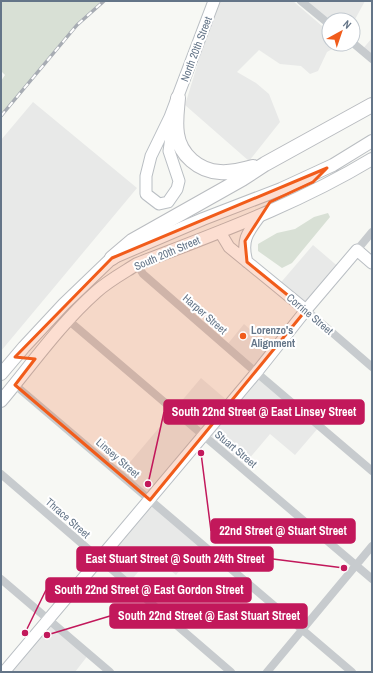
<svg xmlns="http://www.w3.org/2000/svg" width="373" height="673" font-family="'Archivo Narrow',sans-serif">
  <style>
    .built { fill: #e8e9e8 }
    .green { fill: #d8e0d5 }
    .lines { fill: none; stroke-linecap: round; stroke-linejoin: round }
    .secondary-casing { stroke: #b9bec3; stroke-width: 13 }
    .primary-casing { stroke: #babec2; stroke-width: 14 }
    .highway-casing { stroke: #b9bcc0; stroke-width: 16 }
    .street { stroke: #c7cbce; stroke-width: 8 }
    .secondary { stroke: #fff; stroke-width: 11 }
    .primary { stroke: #fff; stroke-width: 12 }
    .highway { stroke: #fff; stroke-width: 14 }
    .rail-casing { stroke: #a7acb3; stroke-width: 3.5 }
    .rail { stroke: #fff; stroke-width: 2; stroke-dasharray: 6; stroke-linecap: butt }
    .marked { fill: #f15c1b; fill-opacity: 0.2; stroke: #f15c1b; stroke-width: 3; stroke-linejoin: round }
    .poi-dot { fill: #f15c1b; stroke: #fff; stroke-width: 1.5 }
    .labels { text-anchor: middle; stroke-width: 4; stroke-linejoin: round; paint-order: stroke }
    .street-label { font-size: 11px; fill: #647588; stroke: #fff }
    .poi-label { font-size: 11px; font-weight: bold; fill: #647588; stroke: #fff; text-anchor: start }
    .leader { fill: none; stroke: #c2185b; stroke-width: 1.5 }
    .callout-dot { fill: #c2185b; stroke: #fff; stroke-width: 1.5 }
    .callout { fill: #c2185b; stroke: #c2185b; stroke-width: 1.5 }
    .callout-label { font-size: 12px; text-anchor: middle; font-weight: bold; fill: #fff }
  </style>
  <rect width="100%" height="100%" fill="#f7f8f4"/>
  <!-- built -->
  <path class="built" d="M217,1H293L329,32V44H341L327,52L318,71L310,74L301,66L280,64L259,50L237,72L256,83L269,94L280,122L249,161L185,105Z
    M300,1H365L353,23V20H329Z
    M372,38V60L361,51Z
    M33,102L137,188L1,351V140Z
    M313,245L341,269L306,310L277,287Z
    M244,324L274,351L257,372L319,427L295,455L270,434L243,466L204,435L256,372L226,346Z
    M201,378L229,402L150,499L202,544L176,575L152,555L129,583L98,559L150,499L120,474Z
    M47,619L89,654L75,672H3Z"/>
  <!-- green -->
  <path class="green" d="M1,1H101L45,61L1,116V81L5,75L1,71Z
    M328,213L330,217L292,263L282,268L258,251V244L277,233L295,229L314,217Z"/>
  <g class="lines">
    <!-- secondary casing -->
    <g class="secondary-casing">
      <path id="secondary" d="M173,124L169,151L179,181L177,189L168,202L159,204L146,194V176L151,156L170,117L214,1
        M220,232L229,247L306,310
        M247,262C241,241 247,233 259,217
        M4,672L256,373L306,310L357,250L372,263"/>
    </g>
    <!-- primary casing -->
    <g class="primary-casing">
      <path id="primary" d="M1,374L24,347L64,304L112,258L203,219L281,189L333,165L372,141
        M1,401C32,364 60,324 96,292C108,281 123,273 137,264C217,233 298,204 372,159"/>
    </g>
    <!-- highway casing -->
    <g class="highway-casing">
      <path id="highway" d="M178,98C177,110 175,122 177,134C180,155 199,171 220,172C231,173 242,170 253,167
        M112,258L132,241L242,179L265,164L372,105"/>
    </g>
    <!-- street -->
    <path class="street" d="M301,1L329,24
      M353,43L372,59
      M357,250L372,232
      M137,264L143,274L251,368L372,471
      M306,310L372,367
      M68,320L372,579
      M15,385L352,672
      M1,474L231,672
      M1,579L110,672
      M267,672L372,546"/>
    <!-- secondary -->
    <use href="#secondary" class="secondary"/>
    <!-- primary -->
    <use href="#primary" class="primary"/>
    <!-- highway -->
    <use href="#highway" class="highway"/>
    <!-- rail casing -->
    <g class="rail-casing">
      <path id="rail" d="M1,116L77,25L104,1"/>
    </g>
    <!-- rail -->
    <use href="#rail" class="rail"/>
  </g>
  <!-- marked area -->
  <path class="marked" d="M327,168L313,182L270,202L245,241L247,262L306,310L150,500L15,385L35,359L15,357L112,258Z"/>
  <!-- markers -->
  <circle class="poi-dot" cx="243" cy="336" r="4"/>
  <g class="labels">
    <!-- street labels -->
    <g class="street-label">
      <text transform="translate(196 49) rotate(-69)" y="4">North 20th Street</text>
      <text transform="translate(167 253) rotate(-23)" y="4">South 20th Street</text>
      <text transform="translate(205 314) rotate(41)" y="4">Harper Street</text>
      <text transform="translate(310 314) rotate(40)" y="4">Corrine Street</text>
      <text transform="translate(236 449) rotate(40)" y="4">Stuart Street</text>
      <text transform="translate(118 458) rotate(41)" y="4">Linsey Street</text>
      <text transform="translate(68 518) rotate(41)" y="4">Thrace Street</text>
    </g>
    <!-- poi labels -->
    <g class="poi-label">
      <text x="251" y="334">Lorenzo's<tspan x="251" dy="13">Alignment</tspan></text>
    </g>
  </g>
  <!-- callouts -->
  <path class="leader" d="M148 484L164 412M201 453L211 531M344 568L273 559M25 633L46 590M47 635L110 616"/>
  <g class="callout-dot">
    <circle cx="148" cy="484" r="4"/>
    <circle cx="201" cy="453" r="4"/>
    <circle cx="344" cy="568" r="4"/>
    <circle cx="25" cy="633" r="4"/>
    <circle cx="47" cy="635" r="4"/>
  </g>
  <g class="callout">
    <rect x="164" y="400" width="200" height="24" rx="4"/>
    <rect x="211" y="519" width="144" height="24" rx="4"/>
    <rect x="77" y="547" width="196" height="24" rx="4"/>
    <rect x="46" y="578" width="205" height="24" rx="4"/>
    <rect x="110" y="604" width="197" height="24" rx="4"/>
  </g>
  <g class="callout-label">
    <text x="264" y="416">South 22nd Street @ East Linsey Street</text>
    <text x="283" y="535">22nd Street @ Stuart Street</text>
    <text x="175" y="563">East Stuart Street @ South 24th Street</text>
    <text x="149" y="594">South 22nd Street @ East Gordon Street</text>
    <text x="209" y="620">South 22nd Street @ East Stuart Street</text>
  </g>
  <!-- border -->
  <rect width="373" height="673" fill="none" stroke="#647588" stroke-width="4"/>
  <!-- north arrow -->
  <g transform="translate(341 32) rotate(40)"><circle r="19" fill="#ffffff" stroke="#c1c8cf"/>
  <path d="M0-3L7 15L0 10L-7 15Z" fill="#f15c1b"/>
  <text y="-6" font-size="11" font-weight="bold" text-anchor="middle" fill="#647588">N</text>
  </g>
</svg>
